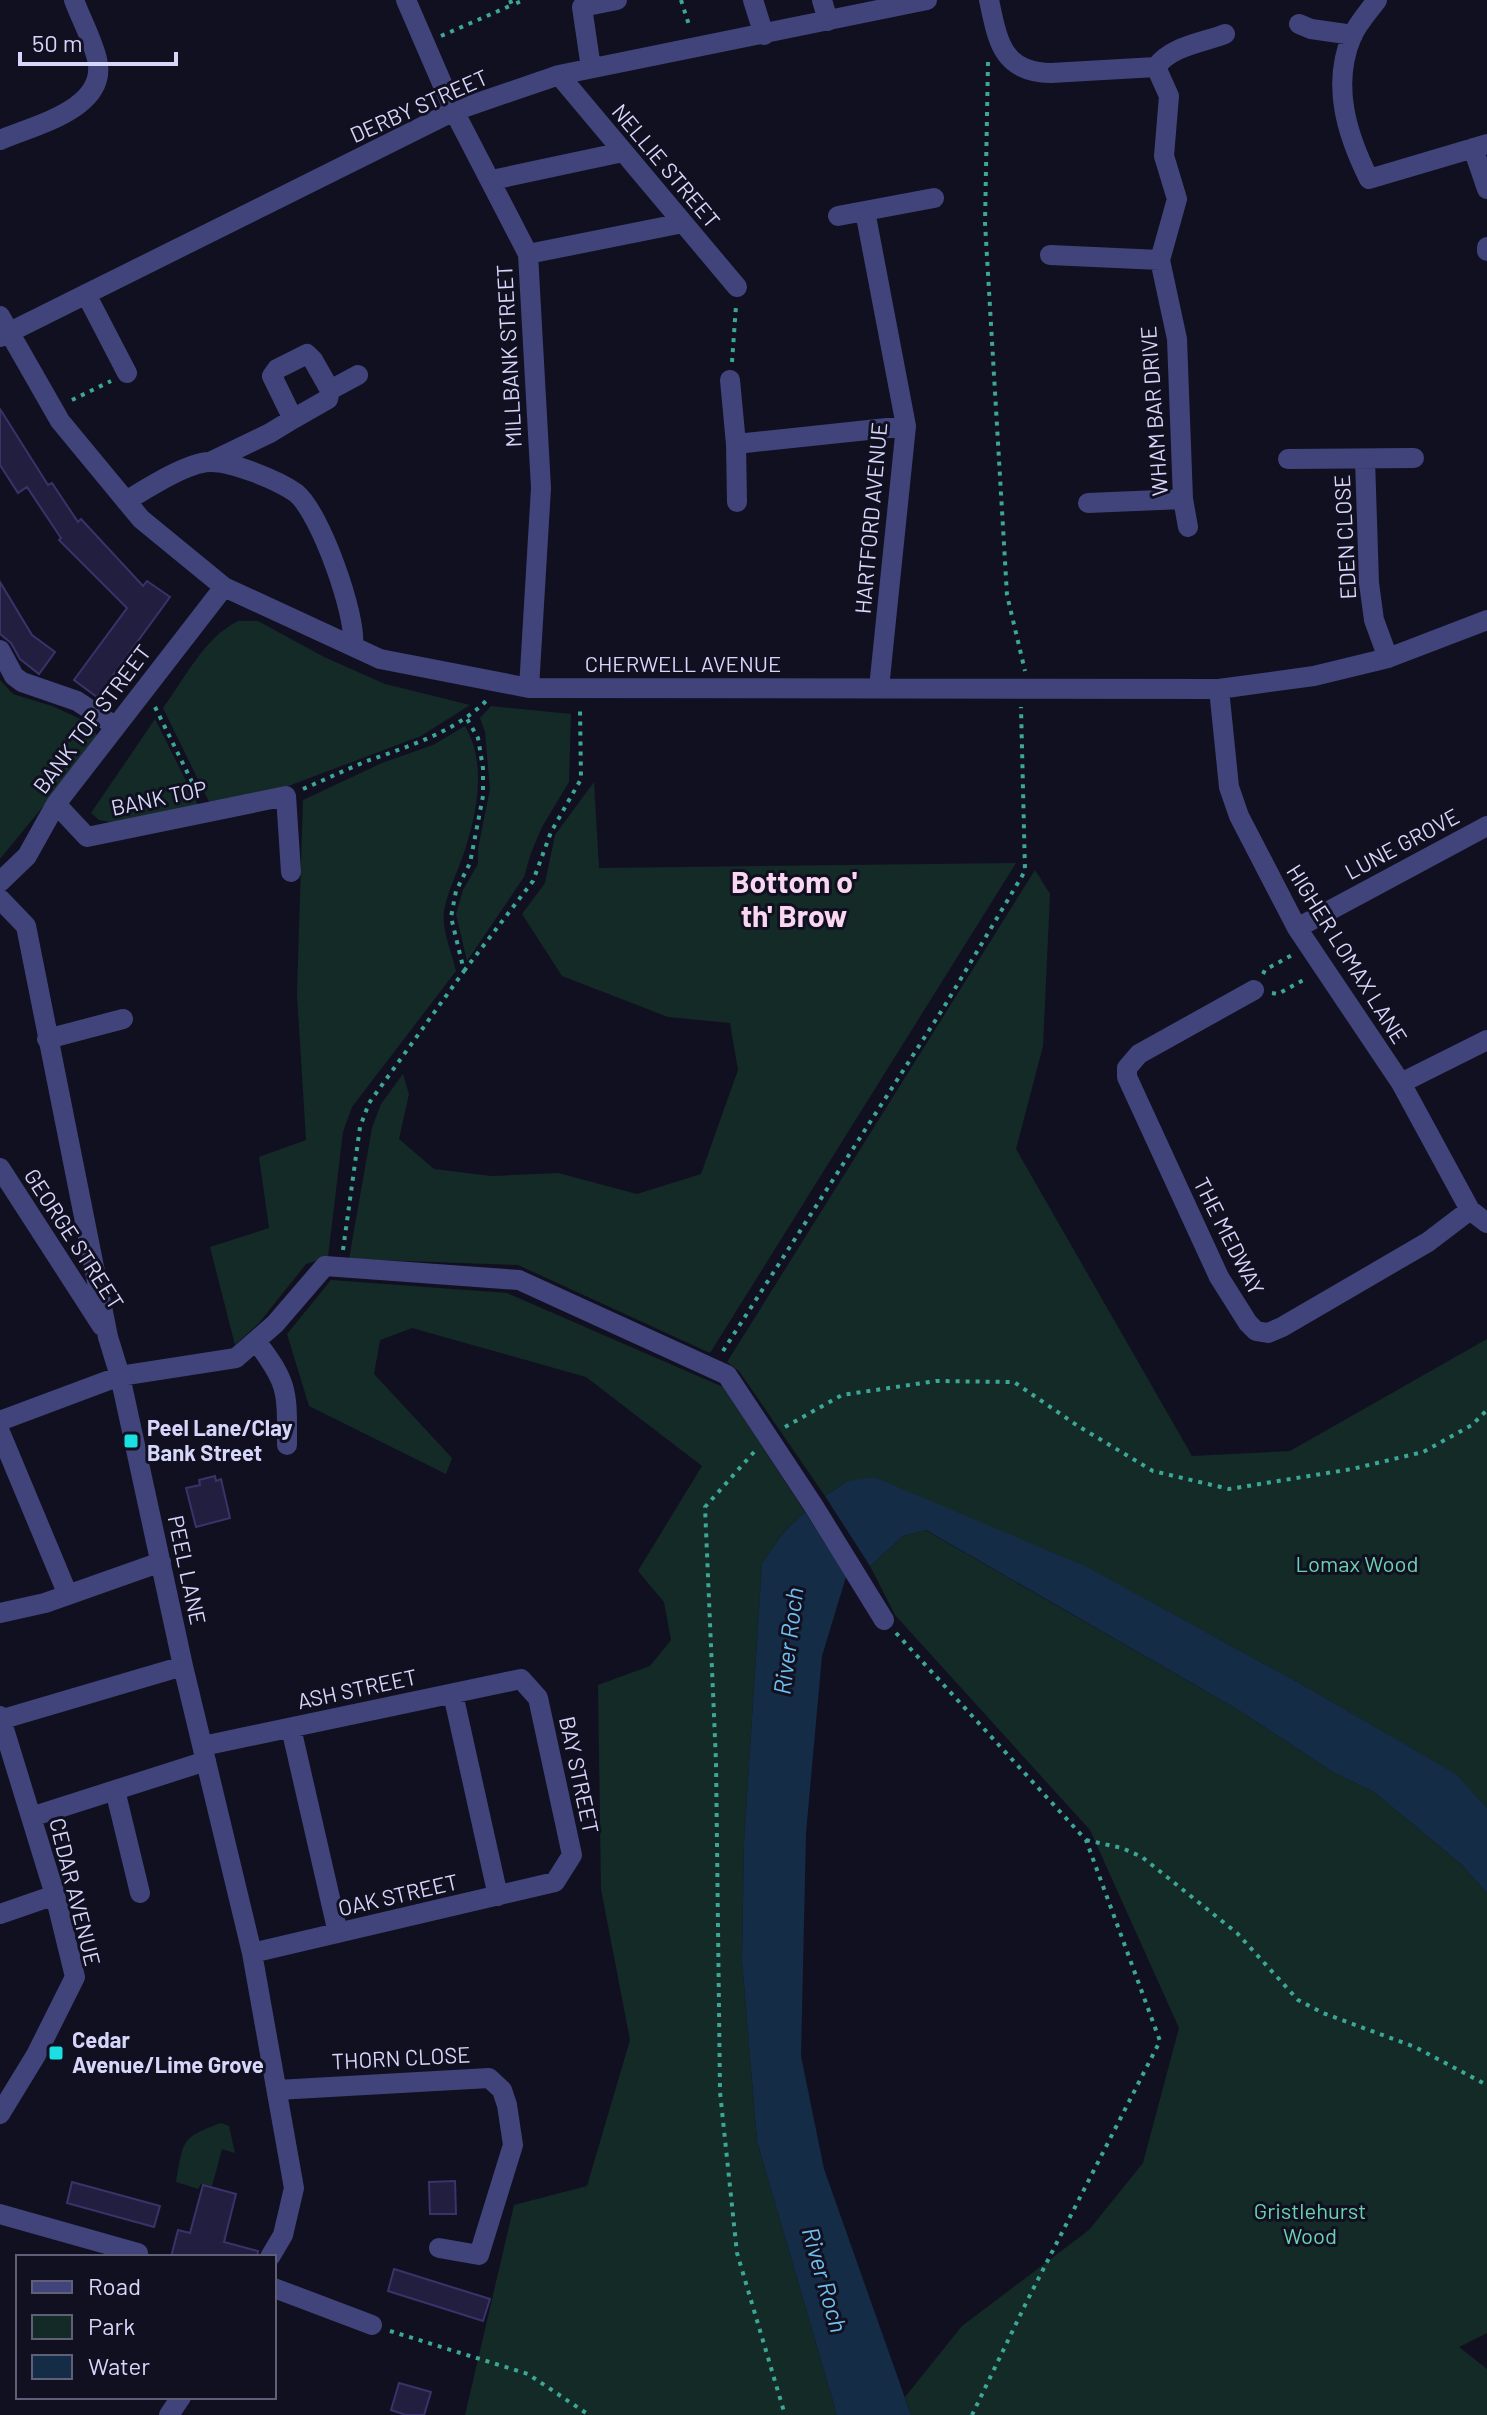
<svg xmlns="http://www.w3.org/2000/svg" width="1487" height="2415" font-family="Barlow,sans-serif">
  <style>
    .green { fill: #142a27 }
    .water { fill: #152c46 }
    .building { fill: #221e40; stroke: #393369; stroke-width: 2 }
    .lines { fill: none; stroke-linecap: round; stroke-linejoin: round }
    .path { stroke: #3ca796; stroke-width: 4; stroke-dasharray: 4 6; stroke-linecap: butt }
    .minor { stroke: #41447b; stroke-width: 20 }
    .poi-dot { fill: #1ae0e1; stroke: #111021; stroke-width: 3 }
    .labels { text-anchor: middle; stroke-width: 6; stroke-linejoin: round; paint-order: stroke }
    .street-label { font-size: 22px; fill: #d6d5fa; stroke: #111021 }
    .poi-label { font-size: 22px; font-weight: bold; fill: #d6d5fa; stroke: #111021; text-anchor: start }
    .park-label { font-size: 22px; fill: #6ad2ae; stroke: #111021 }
    .water-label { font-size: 24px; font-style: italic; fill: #6fc0ee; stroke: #111021 }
    .district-label { font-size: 30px; font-weight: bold; fill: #fad7f1; stroke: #111021 }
  </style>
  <rect width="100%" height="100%" fill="#111021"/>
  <!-- green -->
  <path class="green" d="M238,621H258L324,657L385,684L470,705L421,736L283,788L210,804L163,708C185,678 204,638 238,621Z
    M0,680L13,694L52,706L89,723L99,738L0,859Z
    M491,706L571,714L569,782L542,827L531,853L524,877L467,961L456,914L463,890L478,864V849L490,789L485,732L480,718Z
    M155,719L198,805L115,823L99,820L91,813Z
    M465,726C486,761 478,809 466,846C460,868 448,888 444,911C441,928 452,954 456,971L352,1107L343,1132L328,1257L306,1264L259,1323L235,1345L210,1247L269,1228L259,1157L306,1140L297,994L303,800L382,763L433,745Z
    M594,782L599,868L1016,863L710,1353L518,1265L349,1259L372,1128L381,1104L403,1074L409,1094L399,1139L434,1169L491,1176L558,1173L637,1194L701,1174L738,1070L730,1023L668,1017L562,976L522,914L545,883L555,835Z
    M1035,870L1050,894L1043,1046L1016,1149L1192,1456L1290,1451L1487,1339V1808L1455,1774L1301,1684L1086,1567L848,1481L825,1496L739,1371L727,1362Z
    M331,1280L507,1293L723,1387L805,1512L784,1532L762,1563L744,1842L742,1960L757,2141L837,2415H465L514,2205L587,2186L630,2040L601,1889L598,1685L650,1666L671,1640L664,1602L638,1571L702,1466L586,1377L412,1328L380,1340L374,1374L452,1458L446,1474L309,1406L287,1334Z
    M925,1530L1237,1709L1333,1772L1374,1792L1461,1864L1487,1893V2333L1459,2347L1487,2369V2415H911L905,2397L962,2326L1089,2230L1143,2163L1179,2028L1090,1830L895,1615L870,1566L903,1536Z
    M221,2123L229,2126L235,2153L222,2149L212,2186L201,2184L198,2189L176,2182C184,2140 180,2138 221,2123Z"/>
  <!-- water -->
  <path class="water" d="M874,1477L1087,1567L1301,1684L1456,1774L1487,1808V1893L1461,1864L1374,1792L1333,1772L1237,1709L926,1530L903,1536L870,1566L825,1496L848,1481Z
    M805,1512L846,1577L822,1656L806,1833L801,2056L824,2169L911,2415H837L757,2141L742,1960L744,1842L762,1563L784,1532Z"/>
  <!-- building -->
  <path class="building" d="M0,409L48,485L52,483L78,522L81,519L143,586L147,581L170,597L97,697L74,680L127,608L59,540L61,538L27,487L18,493L0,465Z
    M0,582L32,635L55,652L39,674L20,659L11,643L0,634Z
    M215,1476L216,1481L221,1479L230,1518L196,1527L186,1488L200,1485L199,1480Z
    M455,2181L456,2214H430L429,2182Z
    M72,2182L160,2206L154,2227L67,2203Z
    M203,2185L236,2194L224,2242L258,2251L257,2257H171L178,2230L190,2233Z
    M394,2269L490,2299L483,2321L388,2291Z
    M399,2383L431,2392L424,2415H406L391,2410Z"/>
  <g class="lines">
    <!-- path -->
    <path class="path" d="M510,0L512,5L524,0
      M681,0L690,28
      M441,36L512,5
      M988,62L985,223L1007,595L1025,671
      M732,362L736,306
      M72,400L111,381
      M155,707L199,796
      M303,789C324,780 345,770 367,761C409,746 456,732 488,699
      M464,971L533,881L551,832L581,779L580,708
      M1263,974L1265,970L1292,955
      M1272,993L1278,994L1307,978
      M343,1250L360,1127L369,1103L464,971L451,917L456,891L470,863L483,796V768L478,738L466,717
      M723,1351L944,1007L1025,871L1021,707
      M785,1427L842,1395L936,1381L1014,1382L1078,1426L1153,1471L1229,1489L1352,1469L1423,1452L1472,1425L1487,1410
      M754,1452L705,1507L716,1762L720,2092L737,2253L785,2415
      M896,1633L1086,1840L1160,2041L1027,2301L972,2415
      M1086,1840L1122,1848L1142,1857L1237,1933L1298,2000L1323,2013L1415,2047L1487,2085
      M390,2331L528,2374L589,2415"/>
    <!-- minor -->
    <path class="minor" d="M406,0L454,111L528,254L541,488L529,688
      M753,0L764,35
      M822,0L828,21
      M989,0C998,42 1002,72 1051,73L1156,67L1169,96L1164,156L1177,199L1160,260L1177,339L1183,499L1188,527
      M1377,0C1369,11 1358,23 1352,36C1331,85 1347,135 1369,179L1487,144
      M1299,24L1311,29L1353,35
      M1156,67C1171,46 1202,43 1225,34
      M591,68L582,7L617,0
      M559,75L737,287
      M0,140C34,125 109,109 97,59C92,39 81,19 74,0
      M1473,148L1487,189
      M492,180L623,152
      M865,211L906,426L879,688
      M838,216L934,198
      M1487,251V247
      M528,254L683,223
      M1050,255L1160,260
      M86,294L127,373
      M0,316L60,421L141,519L224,587L380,659L529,688L1219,689L1314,676L1388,658L1487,620
      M0,337L454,111L559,75L927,0
      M730,380L736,444L737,502
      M330,390L358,375
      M736,444L906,426
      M1288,459L1414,458
      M1365,459L1369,583L1374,620L1388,658
      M210,462L270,433L293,419L272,376L277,369L307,354L313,360L330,390L328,399L293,419
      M126,501C146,489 186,463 209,462C231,461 278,480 296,493C320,512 357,616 353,646
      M1088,503L1183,499
      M0,650L14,676L22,682L77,701L115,726
      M1219,689L1229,787L1239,816L1297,928L1401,1083L1470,1210L1487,1223
      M56,804L87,837L286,796L291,872
      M0,882L27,856L56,804L224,587
      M0,899L26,926L108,1337L120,1376L183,1666L252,1953L294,2188L283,2235L270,2257
      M1297,928L1487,826
      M1254,990L1139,1054L1127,1068V1077L1219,1277L1248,1323L1256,1331L1268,1333L1282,1327L1428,1242L1470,1210
      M47,1039L123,1019
      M1401,1083L1487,1040
      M0,1168L102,1326
      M256,1341C289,1384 287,1392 287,1445
      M0,1421L120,1376L236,1358L275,1324L325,1266L519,1280L727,1375L813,1505L884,1620
      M0,1432L68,1595
      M0,1613L45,1603L161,1562
      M453,1694L498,1896
      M0,1716L55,1895L75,1977L36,2055L0,2114
      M0,1720L183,1666
      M291,1728L338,1933
      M203,1746L521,1679L538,1698L572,1855L555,1882L252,1953
      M115,1790L140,1893
      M31,1817L206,1761
      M0,1914L55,1895
      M277,2090L489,2078L502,2090L507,2105L513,2145L479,2255L439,2248
      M0,2214L138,2253
      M274,2288L372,2325
      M169,2415L181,2397"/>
  </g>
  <!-- markers -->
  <g class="poi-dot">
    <rect x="123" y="1433" width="16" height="16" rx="4"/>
    <rect x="48" y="2045" width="16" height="16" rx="4"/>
  </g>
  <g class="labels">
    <!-- street labels -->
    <g class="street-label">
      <text transform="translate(419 106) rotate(-24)" y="8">DERBY STREET</text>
      <text transform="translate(666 166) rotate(50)" y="8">NELLIE STREET</text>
      <text transform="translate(509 356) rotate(-93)" y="8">MILLBANK STREET</text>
      <text transform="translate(1154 411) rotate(-94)" y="8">WHAM BAR DRIVE</text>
      <text transform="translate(871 518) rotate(-85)" y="8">HARTFORD AVENUE</text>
      <text transform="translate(1345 537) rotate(-93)" y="8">EDEN CLOSE</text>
      <text x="683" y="672">CHERWELL AVENUE</text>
      <text transform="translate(92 719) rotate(-53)" y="8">BANK TOP STREET</text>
      <text transform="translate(159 798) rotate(-12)" y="8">BANK TOP</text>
      <text transform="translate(1402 844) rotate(-28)" y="8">LUNE GROVE</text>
      <text transform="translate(1347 954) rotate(58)" y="8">HIGHER LOMAX LANE</text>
      <text transform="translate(1229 1236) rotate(63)" y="8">THE MEDWAY</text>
      <text transform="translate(74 1239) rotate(57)" y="8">GEORGE STREET</text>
      <text transform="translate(187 1570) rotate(78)" y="8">PEEL LANE</text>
      <text transform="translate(357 1689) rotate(-12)" y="8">ASH STREET</text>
      <text transform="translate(579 1775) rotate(78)" y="8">BAY STREET</text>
      <text transform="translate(75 1892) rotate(76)" y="8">CEDAR AVENUE</text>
      <text transform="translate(398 1895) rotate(-13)" y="8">OAK STREET</text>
      <text transform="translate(401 2058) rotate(-3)" y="8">THORN CLOSE</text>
    </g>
    <!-- poi labels -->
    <g class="poi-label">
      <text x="147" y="1436">Peel Lane/Clay<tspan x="147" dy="25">Bank Street</tspan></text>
      <text x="72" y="2048">Cedar<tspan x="72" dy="25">Avenue/Lime Grove</tspan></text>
    </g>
    <!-- park labels -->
    <g class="park-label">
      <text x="1357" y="1572">Lomax Wood</text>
      <text x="1310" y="2219">Gristlehurst<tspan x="1310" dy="25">Wood</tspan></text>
    </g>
    <!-- water labels -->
    <g class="water-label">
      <text transform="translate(789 1641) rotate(-83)" y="8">River Roch</text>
      <text transform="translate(824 2280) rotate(74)" y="8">River Roch</text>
    </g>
    <!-- district labels -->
    <g class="district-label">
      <text x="794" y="893">Bottom o'<tspan x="794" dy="34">th' Brow</tspan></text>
    </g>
  </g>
  <!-- legend -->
  <rect x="16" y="2255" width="260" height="144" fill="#111021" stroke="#605f78" stroke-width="2"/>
  <rect x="32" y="2281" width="40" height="12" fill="#41447b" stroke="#605f78" stroke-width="2"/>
  <text x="88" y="2295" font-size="24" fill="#d6d5fa">Road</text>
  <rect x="32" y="2315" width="40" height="24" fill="#142a27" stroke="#605f78" stroke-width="2"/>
  <text x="88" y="2335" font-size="24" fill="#d6d5fa">Park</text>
  <rect x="32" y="2355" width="40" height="24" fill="#152c46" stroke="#605f78" stroke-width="2"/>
  <text x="88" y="2375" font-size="24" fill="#d6d5fa">Water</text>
  <!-- scale -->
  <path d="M20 52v12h156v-12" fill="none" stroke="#d6d5fa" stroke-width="4"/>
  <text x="32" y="52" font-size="24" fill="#d6d5fa" stroke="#111021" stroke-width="6" paint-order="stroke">50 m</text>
</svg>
